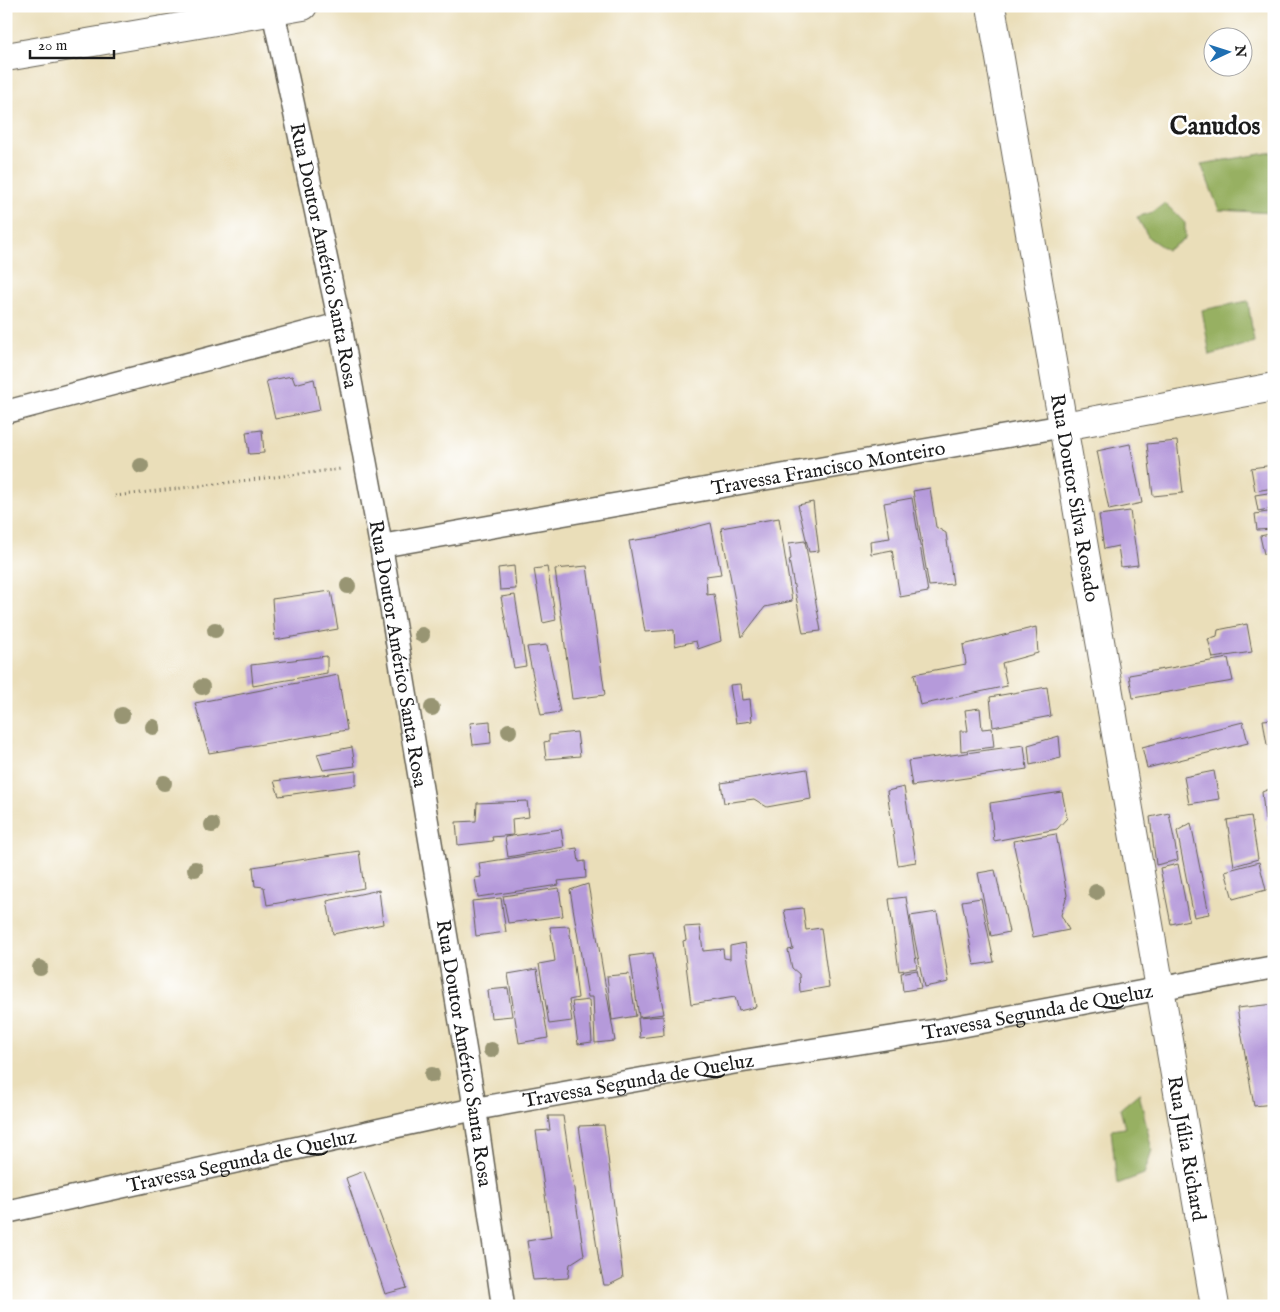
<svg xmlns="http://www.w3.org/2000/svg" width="1280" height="1312" font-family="'IM FELL English',serif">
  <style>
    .forest { fill: #97b062; stroke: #5a663f }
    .building { fill: #b59ada }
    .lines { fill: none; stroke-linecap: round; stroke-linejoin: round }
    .street-casing { stroke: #646053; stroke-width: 25 }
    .secondary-casing { stroke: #646053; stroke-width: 30 }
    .path { stroke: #646053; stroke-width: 3; stroke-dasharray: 1 4; stroke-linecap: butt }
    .street { stroke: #fff; stroke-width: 22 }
    .secondary { stroke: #fff; stroke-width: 28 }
    .tree { fill: #989573 }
    .labels { text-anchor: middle; stroke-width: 5; stroke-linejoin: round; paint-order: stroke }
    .street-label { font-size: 20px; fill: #1c1c1c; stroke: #fff }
    .district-label { font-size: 25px; font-weight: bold; fill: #1c1c1c; stroke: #fff }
  </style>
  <rect width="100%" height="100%" fill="#fff"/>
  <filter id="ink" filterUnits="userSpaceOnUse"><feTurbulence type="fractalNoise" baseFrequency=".02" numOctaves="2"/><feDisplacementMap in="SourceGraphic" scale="10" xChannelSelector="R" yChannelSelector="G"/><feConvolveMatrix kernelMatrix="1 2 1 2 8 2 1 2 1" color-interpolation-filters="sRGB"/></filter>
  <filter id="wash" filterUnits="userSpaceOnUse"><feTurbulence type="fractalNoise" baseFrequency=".0096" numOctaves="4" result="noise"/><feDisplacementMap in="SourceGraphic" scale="20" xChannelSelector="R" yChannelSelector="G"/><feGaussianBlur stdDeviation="1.12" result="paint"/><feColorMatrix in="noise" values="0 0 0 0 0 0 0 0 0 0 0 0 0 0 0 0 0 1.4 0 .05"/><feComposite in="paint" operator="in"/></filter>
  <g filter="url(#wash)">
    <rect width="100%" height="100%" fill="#eadeb9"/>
    <!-- forest -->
    <path class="forest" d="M1274,152V213L1219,210L1201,164Z
      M1165,203L1185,223V239L1167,250L1149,238L1137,217L1153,212Z
      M1248,301L1254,342L1210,355L1202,310Z
      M1139,1093L1152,1150L1144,1174L1117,1184L1111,1130L1125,1128L1120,1109Z"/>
    <g id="blocks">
      <!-- building -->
      <path class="building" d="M292,376L295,384L314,379L320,410L275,419L266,381Z
        M262,430L264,453L249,454L246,432Z
        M1177,441L1183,493L1153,496L1147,444Z
        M1130,444L1142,503L1109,510L1097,451Z
        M1274,465V488L1255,491L1251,468Z
        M930,488L936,527L946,533L953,584L929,586L913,491Z
        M1274,492V508L1258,511L1255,495Z
        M912,498L928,592L900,597L892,550L871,554L870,541L890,538L884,503Z
        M813,502L819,551L809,552L798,505Z
        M1130,511L1138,565L1121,567L1118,546L1104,549L1099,515Z
        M1274,511V529L1257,530L1255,514Z
        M779,518L792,601L765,607L742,637L721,528Z
        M711,523L721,574L706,576L707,595L714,594L721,641L698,649L696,641L675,646L674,630L645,632L629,541L657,537Z
        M1274,533V552L1264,554L1260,536Z
        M805,541L821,631L803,633L789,560L791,559L789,543Z
        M514,566L516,589L500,590L498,568Z
        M587,566L605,695L572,699L555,569Z
        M547,567L556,620L543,623L534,569Z
        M331,591L338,629L275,640L272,599Z
        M515,595L526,666L514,668L501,597Z
        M1247,624L1252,652L1213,658L1208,639L1217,636L1218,630Z
        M1036,627L1038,653L1002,663L1007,686L920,705L914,674L966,664L963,645Z
        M547,645L560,712L541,715L527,647Z
        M327,656V673L253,686L251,665Z
        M1228,658L1233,681L1133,698L1129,675Z
        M338,675L347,730L209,753L195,703Z
        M740,684L742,700L750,699L752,721L736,723L730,685Z
        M1047,687L1051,716L993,727L990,697Z
        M980,708L982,729L992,728L994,747L961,751L960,731H968L965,710Z
        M1274,719V744L1267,745L1263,720Z
        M490,721L491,743L473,745L470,723Z
        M1243,722L1248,743L1147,768L1142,747Z
        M577,732L580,756L546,759L544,742L549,741V735Z
        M1059,736L1061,758L1030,765L1028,745Z
        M1024,745L1027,769L912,786L908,761Z
        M352,747L355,766L323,770L317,754Z
        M807,769L811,799L767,807L754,799L724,803L721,783Z
        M356,771V785L279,796L274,781Z
        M1214,771L1219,799L1189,804L1184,777Z
        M904,787L916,862L898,865L887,791Z
        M1272,788L1274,819L1265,820L1262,792Z
        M1062,792L1067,818L1057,829L994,841L990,803Z
        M527,801L529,817L512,819L513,835L492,837L493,841L458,845L456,822L476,821L477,803Z
        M1169,813L1178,860L1156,865L1150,817Z
        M1251,816L1258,859L1234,866L1227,820Z
        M1191,823L1209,914L1194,917L1177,831Z
        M1274,823V846H1272L1267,825Z
        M561,829L564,847L508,857L505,837Z
        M1056,834L1067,895L1061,915L1069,930L1033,937L1013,841Z
        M577,848L579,862L585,861L586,878L558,881L559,885L478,897L475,878L481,877L479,863Z
        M359,851L364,888L267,905L264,887L255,886L253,867Z
        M1259,862L1266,890L1233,899L1225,871Z
        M1178,864L1189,920L1171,924L1160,868Z
        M995,870L1009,932L991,936L978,873Z
        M588,884L615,1041L595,1043L593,997H588L570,890Z
        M559,888L563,916L508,923L503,896Z
        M379,890L383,924L333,934L327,901Z
        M906,897L917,968L899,971L889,899Z
        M501,898L506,932L476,936L472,901Z
        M981,898L994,962L974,965L962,901Z
        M803,908L806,930L821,928L829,987L800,992L799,974L792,968L788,950L793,949L784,910Z
        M937,912L949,982L924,987L910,916Z
        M569,926L578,998L569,1000L572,1021L549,1024L539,964L555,961L550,927Z
        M700,926L703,951L723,949L724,958L730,959V946L745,943L756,1007L739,1011L735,997L691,1004L683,941L686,940L684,927Z
        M653,953L664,1014L639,1017L630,956Z
        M537,969L548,1038L519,1043L508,974Z
        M917,970L921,988L903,991L901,973Z
        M629,974L636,1016L612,1020L607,976Z
        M508,988L512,1016L491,1018L488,990Z
        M589,1000L592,1042L578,1044L572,1002Z
        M1274,1004V1104L1254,1106L1237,1008Z
        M663,1016L664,1035L640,1038L638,1018Z
        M548,1116H563L584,1255L570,1264L568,1278L533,1280L527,1241L551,1237L536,1131L550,1130Z
        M604,1125L623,1278L609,1285H604L599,1262L579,1126Z
        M364,1171L407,1288L385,1294L346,1178Z"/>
    </g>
  </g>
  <g filter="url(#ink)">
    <use href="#blocks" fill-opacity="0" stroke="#646053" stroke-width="1"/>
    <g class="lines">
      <!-- street casing -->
      <g class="street-casing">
        <g id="street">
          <path id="s1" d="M272,6L340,324L381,546L475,1109L503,1306"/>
          <path d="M6,412L340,324"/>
          <path id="s2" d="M381,546L1064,426"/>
          <path id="s3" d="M6,1212L475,1109L737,1062L939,1030L1274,967"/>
        </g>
      </g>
      <!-- secondary casing -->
      <g class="secondary-casing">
        <g id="secondary">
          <path id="s4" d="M991,6C1066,439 1139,873 1215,1306"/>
          <path d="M6,57L303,6"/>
          <path d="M1064,426L1274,387"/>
        </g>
      </g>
      <!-- path -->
      <path class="path" d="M115,496L341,469"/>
      <!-- street -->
      <use href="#street" class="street"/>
      <!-- secondary -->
      <use href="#secondary" class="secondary"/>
    </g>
    <!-- trees -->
    <g class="tree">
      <circle cx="141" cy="466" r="8"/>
      <circle cx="348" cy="586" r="8"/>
      <circle cx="215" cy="630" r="8"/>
      <circle cx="422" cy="635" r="8"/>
      <circle cx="202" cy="687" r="8"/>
      <circle cx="432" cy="708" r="8"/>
      <circle cx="122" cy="715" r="8"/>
      <circle cx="153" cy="727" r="8"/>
      <circle cx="509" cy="731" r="8"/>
      <circle cx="164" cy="783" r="8"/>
      <circle cx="212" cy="825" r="8"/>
      <circle cx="195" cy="869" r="8"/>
      <circle cx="1096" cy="892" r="8"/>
      <circle cx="40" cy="968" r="8"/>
      <circle cx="491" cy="1050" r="8"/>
      <circle cx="432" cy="1075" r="8"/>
    </g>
  </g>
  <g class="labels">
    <!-- street labels -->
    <g class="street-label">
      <text dy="7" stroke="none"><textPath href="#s1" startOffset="255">Rua Doutor Américo Santa Rosa</textPath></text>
      <text dy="7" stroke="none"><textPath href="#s2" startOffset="454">Travessa Francisco Monteiro</textPath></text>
      <text dy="7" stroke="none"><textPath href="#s4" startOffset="499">Rua Doutor Silva Rosado</textPath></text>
      <text dy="7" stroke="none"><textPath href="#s1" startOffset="660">Rua Doutor Américo Santa Rosa</textPath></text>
      <text dy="7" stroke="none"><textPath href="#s3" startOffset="1051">Travessa Segunda de Queluz</textPath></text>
      <text dy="7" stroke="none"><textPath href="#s1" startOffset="1065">Rua Doutor Américo Santa Rosa</textPath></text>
      <text dy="7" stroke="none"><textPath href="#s3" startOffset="646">Travessa Segunda de Queluz</textPath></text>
      <text dy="7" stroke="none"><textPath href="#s4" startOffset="1159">Rua Júlia Richard</textPath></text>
      <text dy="7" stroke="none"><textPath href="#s3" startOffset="241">Travessa Segunda de Queluz</textPath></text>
    </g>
    <!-- district labels -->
    <g class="district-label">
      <text x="1215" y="134">Canudos</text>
    </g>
  </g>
  <!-- margin -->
  <rect width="1280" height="1312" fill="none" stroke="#fff" stroke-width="25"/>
  <!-- north arrow -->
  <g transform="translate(1228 52) rotate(86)"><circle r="24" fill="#ffffff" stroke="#a4a4a4"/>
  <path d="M0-4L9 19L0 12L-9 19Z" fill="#1f6fb2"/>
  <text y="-8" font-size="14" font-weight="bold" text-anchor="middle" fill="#1c1c1c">N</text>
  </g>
  <!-- scale -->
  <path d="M30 50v8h84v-8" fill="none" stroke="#1c1c1c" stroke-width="2.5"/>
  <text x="38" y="50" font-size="15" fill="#1c1c1c" stroke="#ffffff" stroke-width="4" paint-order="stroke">20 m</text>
</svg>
